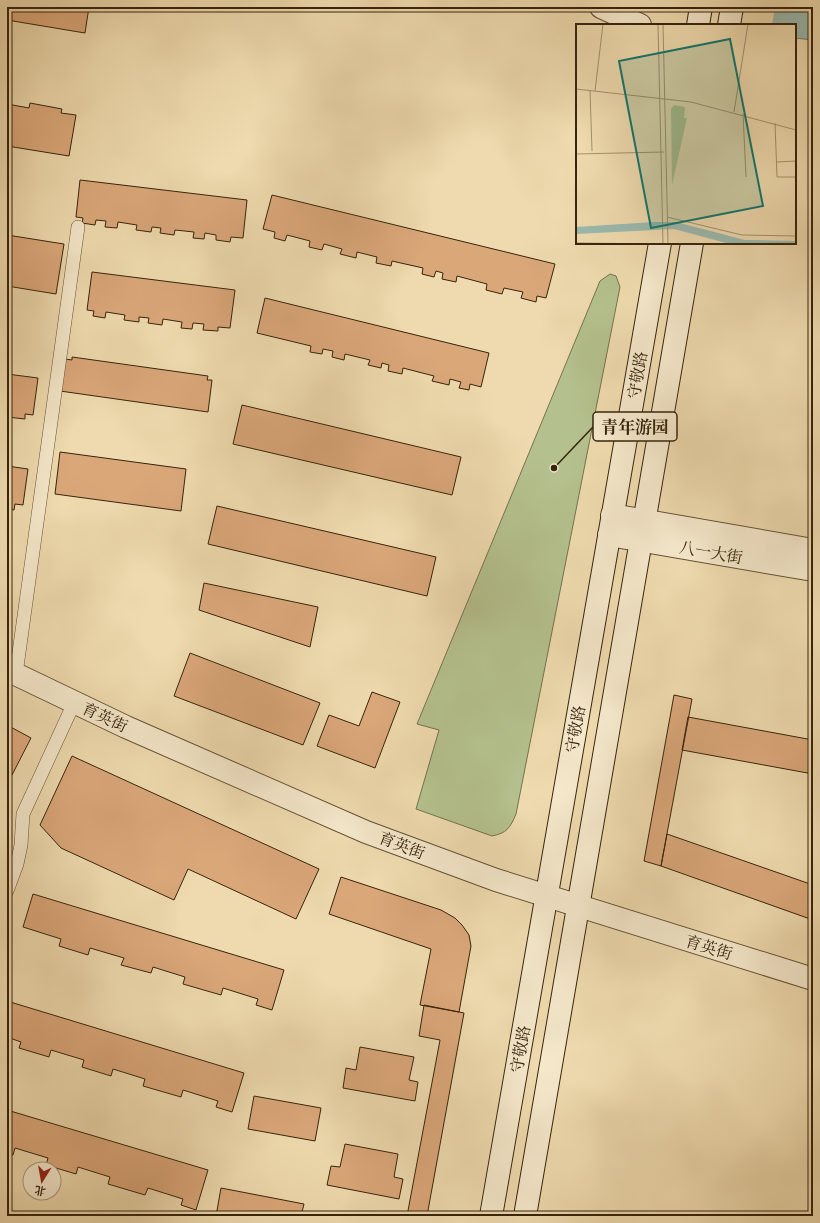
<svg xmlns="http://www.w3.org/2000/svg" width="820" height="1223" font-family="Alegreya,'Noto Serif SC',serif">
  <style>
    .green { fill: #b4c18e; stroke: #76724d }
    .water { fill: #9abab0; stroke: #727e6e }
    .pier { fill: #eedaae }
    .building { fill: #daa779; stroke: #37240c }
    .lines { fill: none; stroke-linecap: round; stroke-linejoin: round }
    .service-casing { stroke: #655234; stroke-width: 14 }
    .minor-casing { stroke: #655234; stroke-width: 24 }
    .tertiary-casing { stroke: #655234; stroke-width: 24 }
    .secondary-casing { stroke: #37240c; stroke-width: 24 }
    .service { stroke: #f4e7ca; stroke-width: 13 }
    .minor { stroke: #f4e7ca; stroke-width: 22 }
    .tertiary { stroke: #f4e7ca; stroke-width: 22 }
    .secondary { stroke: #f4e7ca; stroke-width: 22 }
    .labels { text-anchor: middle; stroke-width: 3; stroke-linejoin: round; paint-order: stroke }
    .street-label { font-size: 16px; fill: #37240c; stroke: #f4e7ca }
    .inset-road { fill: none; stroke: #a5916d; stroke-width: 1 }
    .view { fill: #0f766e; fill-opacity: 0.15; stroke: #0f766e; stroke-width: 2 }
    .inset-edge { fill: none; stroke: #37240c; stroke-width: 2 }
    .leader { fill: none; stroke: #37240c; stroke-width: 1.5 }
    .callout-dot { fill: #37240c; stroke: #f4e7ca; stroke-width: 1.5 }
    .callout { fill: #f4e7ca; stroke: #37240c; stroke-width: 1.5 }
    .callout-label { font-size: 17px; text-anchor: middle; font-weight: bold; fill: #37240c }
  </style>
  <rect width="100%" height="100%" fill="#eedaae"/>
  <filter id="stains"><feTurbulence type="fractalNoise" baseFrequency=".005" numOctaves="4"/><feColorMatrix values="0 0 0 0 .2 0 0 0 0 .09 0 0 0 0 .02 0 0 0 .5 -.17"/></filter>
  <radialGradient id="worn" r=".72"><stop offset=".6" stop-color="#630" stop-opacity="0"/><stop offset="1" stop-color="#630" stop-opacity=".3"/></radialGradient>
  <!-- green -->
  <path class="green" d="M610,274L616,276L620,287L516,814C510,828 507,833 492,836L416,809L439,730L417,724L600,281Z"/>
  <!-- water -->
  <path class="water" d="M646,7H813V40L795,38V25H731Z"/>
  <!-- pier -->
  <path class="pier" d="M660,7H775L772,25H721L659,12Z"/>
  <!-- building -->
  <path class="building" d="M7,7H89L85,33L7,20Z
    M30,103L62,109L61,113L76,115L69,156L7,146V104L29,108Z
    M80,180L247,200L243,238L231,237L230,242L216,240V235L205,233L204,239L193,238L194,232L175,230L174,235L160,233L161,228L152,227L151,232L136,230L137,225L118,222L117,228L105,227L106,221L96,220L95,225L82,223L83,218L76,217Z
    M272,195L555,264L546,298L537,296L536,302L521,298L523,292L504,288L502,294L486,290L487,284L457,276L456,282L442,279L443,273L436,271L434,277L422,274L423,268L392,261L391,266L376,263L377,257L357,252L356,258L340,254L342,249L324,244L322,250L309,247L310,241L287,235L285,241L274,238L275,232L263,229Z
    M7,235L64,244L56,294L7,286Z
    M92,272L235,290L230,328L218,327V331L203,330L204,324L193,323L192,329L181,328L182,322L163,319L162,325L148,323L149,318L139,317V322L124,320L125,315L106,312L105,318L93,316L94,311L87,310Z
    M265,298L489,353L481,387L470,384L469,390L459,388L461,382L450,379L449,385L432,381L434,376L403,368L402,374L388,371L389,365L382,363L381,368L368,365L370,360L345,354L344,360L332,357L333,351L323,349L322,354L310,352L311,346L257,333Z
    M72,357L208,376L207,380H212L208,412L60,391L65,359L72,360Z
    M7,374L38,378L33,415L25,414V419L7,417Z
    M242,405L461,457L452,495L233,444Z
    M60,452L186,469L181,511L55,494Z
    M7,466L28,469L23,505L15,504L14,510L7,509Z
    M217,506L436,557L427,596L208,544Z
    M204,583L318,607L310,647L199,610Z
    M190,653L320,703L303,745L174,696Z
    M372,692L400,702L375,768L317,746L329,715L359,726Z
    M674,695L692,699L661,866L644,861Z
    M688,717L813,740V774L682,750Z
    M7,725L31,738L12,775L7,772Z
    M72,756L319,869L296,919L188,869L174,900L61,848L40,825Z
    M667,834L813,885V920L661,866Z
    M341,877L441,910L455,918L462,925L469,935L471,946L459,1012L420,1005L431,949L329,914Z
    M33,894L284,970L272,1010L256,1005L258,999L223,988L221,995L183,984L185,977L153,967L151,973L121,965L124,958L90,948L88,955L59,946L61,939L23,927Z
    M7,1001L244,1073L232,1112L216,1107L218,1101L183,1090L181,1097L143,1086L145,1079L113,1069L111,1076L82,1067L84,1060L51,1050L49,1057L19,1048L21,1042L7,1037Z
    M424,1005L464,1013L427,1216H407L440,1040L419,1036Z
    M360,1047L414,1057L409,1080L418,1082L415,1101L343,1088L346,1068L356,1070Z
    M254,1096L321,1108L315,1141L248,1129Z
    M7,1110L208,1170L196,1210L181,1205L183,1199L148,1188L145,1195L108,1184L110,1177L78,1167L76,1174L46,1165L48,1158L15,1148L13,1155L7,1153Z
    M345,1144L398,1154L394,1177L403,1179L399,1199L327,1185L331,1166L340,1167Z
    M221,1188L304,1204L301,1216H216Z"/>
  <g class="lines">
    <!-- service casing -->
    <g class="service-casing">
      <path id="service" d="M16,674L78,227
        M7,891L17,864L21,845L23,814L74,703"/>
    </g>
    <!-- minor casing -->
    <g class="minor-casing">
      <path id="minor" d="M601,7L640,25
        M7,670L126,727L366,832L496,880L813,979"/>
    </g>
    <!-- tertiary casing -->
    <g class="tertiary-casing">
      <path id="tertiary" d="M612,515L813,550
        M609,535L813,570"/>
    </g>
    <!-- secondary casing -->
    <g class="secondary-casing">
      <path id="secondary" d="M698,25L701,7
        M729,25L732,7
        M491,1216L660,243
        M525,1216L692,243"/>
    </g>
    <!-- service -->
    <use href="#service" class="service"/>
    <!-- minor -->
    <use href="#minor" class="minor"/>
    <!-- tertiary -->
    <use href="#tertiary" class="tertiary"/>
    <!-- secondary -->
    <use href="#secondary" class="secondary"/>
  </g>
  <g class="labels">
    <!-- street labels -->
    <g class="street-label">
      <text transform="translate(637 375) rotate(-80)" y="6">守敬路</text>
      <text transform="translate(711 552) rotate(10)" y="6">八一大街</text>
      <text transform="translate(105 717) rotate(25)" y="6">育英街</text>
      <text transform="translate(575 729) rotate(-80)" y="6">守敬路</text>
      <text transform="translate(402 845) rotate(21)" y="6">育英街</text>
      <text transform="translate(709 947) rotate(17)" y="6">育英街</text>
      <text transform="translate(520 1049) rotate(-80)" y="6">守敬路</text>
    </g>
  </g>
  <!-- overview -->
  <g transform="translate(576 24)">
    <rect width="220" height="220" fill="#eedaae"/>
    <path d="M98,81L109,83L108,94H111L96,161L95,85Z" fill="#b4c18e"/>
    <path d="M78,198H100L169,216L220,217V220H154L98,205L0,210V203Z" fill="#9abab0"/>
    <path class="inset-road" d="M82,0L87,220M87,0L92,220M0,65L115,78L220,106M14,66L16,127M19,67L27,0M158,88L172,0M167,90L170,153M199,99L201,153H220M0,130L88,128M200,138L220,137M91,193L166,211L220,212M0,219L87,220"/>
    <path class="view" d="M154,15L187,182L75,204L43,37Z"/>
    <rect width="220" height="220" class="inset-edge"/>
  </g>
  <!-- callouts -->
  <path class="leader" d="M554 468L593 427"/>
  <circle class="callout-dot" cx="554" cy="468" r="4"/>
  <rect class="callout" x="593" y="412" width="84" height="29" rx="4"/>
  <g class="callout-label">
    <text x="635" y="433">青年游园</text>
  </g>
  <!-- margin -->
  <rect width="820" height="1223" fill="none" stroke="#eedaae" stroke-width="24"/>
  <rect x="8" y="8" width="804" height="1207" fill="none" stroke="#37240c" stroke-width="2"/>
  <rect x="12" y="12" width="796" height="1199" fill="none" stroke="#37240c"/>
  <!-- north arrow -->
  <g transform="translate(42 1181) rotate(191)"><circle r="19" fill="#f4e7ca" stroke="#a8997e"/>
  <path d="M0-3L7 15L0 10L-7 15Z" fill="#8f2418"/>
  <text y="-6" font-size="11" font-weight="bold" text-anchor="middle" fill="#37240c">北</text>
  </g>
  <rect width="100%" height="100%" filter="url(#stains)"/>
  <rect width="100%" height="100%" fill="url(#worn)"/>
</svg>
